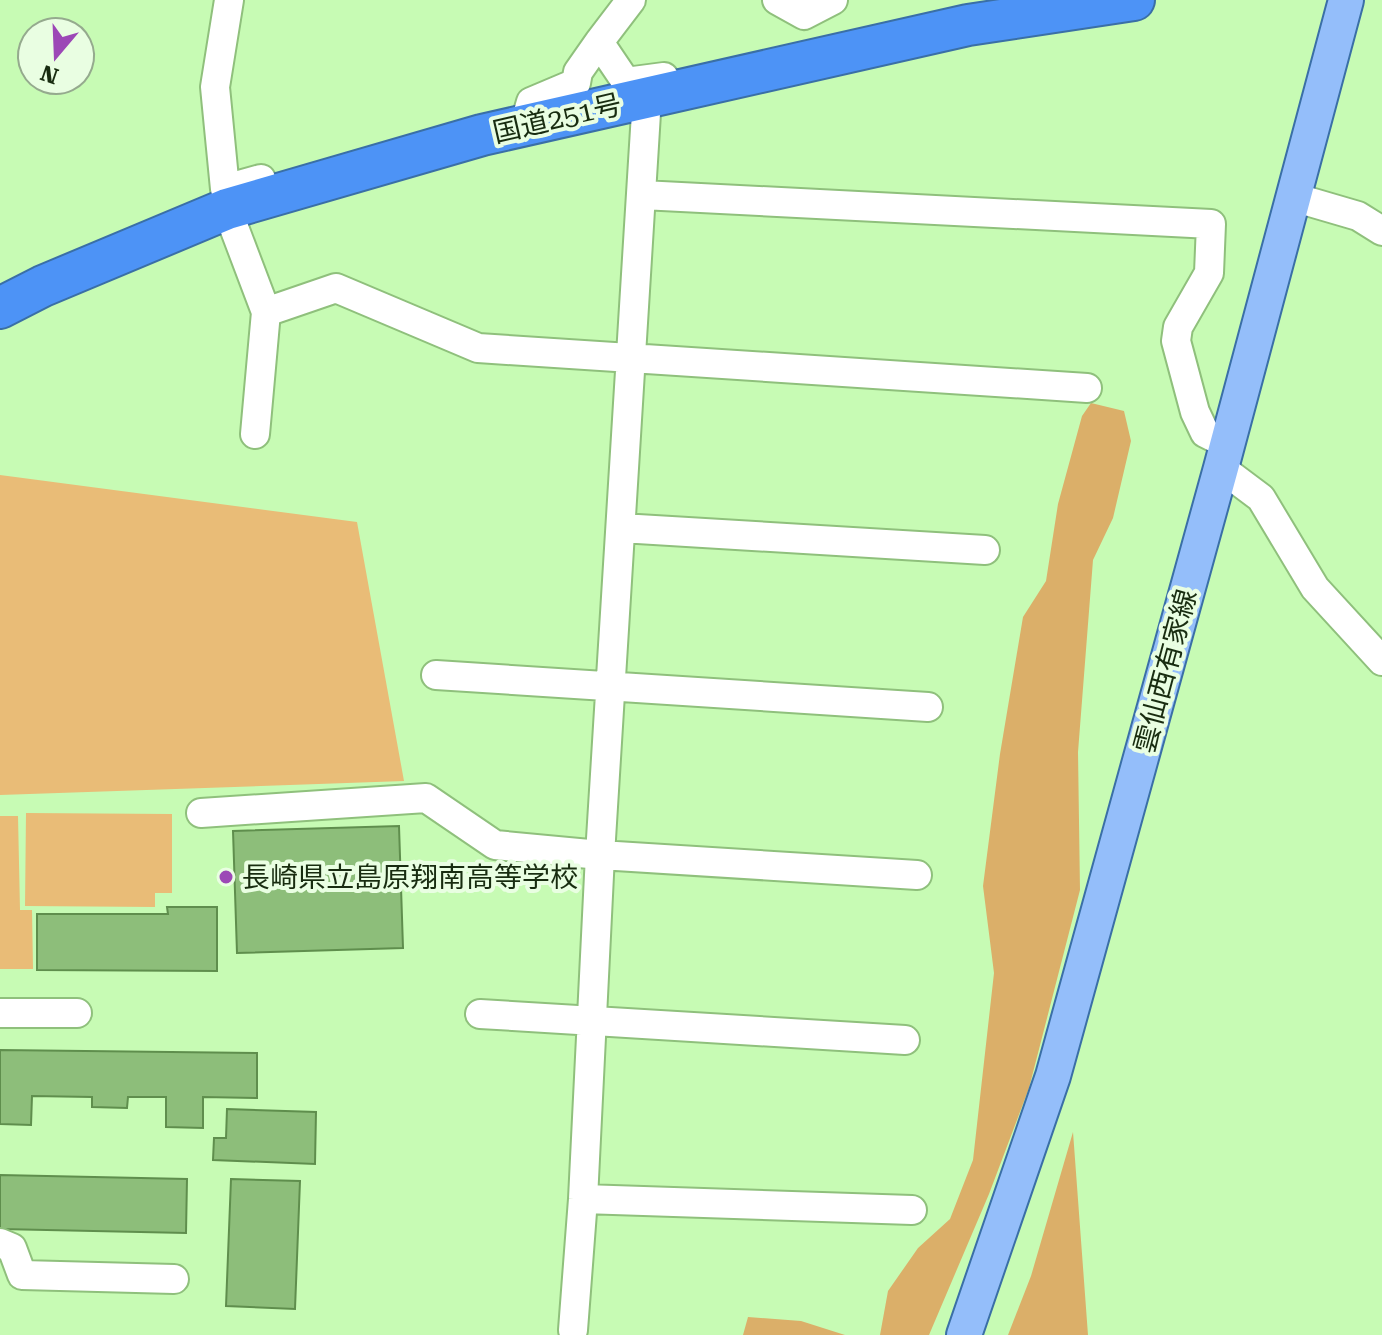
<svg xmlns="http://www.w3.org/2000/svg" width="1382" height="1335" font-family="'Roboto Serif','Noto Sans JP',serif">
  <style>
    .green { fill: #e9bc77 }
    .forest { fill: #dbaf69 }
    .building { fill: #8dbe7a; stroke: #5f8e4d; stroke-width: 2 }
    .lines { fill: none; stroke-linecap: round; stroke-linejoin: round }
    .minor-casing { stroke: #8fc07c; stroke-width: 32 }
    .major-casing { stroke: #3a6fa6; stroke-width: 38 }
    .highway-casing { stroke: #3a6fa6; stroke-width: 44 }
    .minor { stroke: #fff; stroke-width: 28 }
    .major { stroke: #94befa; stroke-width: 34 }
    .highway { stroke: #4d93f6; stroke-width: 40 }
    .poi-dot { fill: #9c48b6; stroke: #e9fee2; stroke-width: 3 }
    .labels { text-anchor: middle; stroke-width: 8; stroke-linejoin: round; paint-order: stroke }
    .street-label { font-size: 28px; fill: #182c10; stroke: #e9fee2 }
    .poi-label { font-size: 28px; fill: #182c10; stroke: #e9fee2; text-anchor: start }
  </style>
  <rect width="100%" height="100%" fill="#c7fbb4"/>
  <!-- green -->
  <path class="green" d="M0,475L357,522L404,781L0,795Z
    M26,813L172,814V893H155V907L25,906Z
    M0,816H18L20,910H32L33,969H0Z"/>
  <!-- forest -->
  <path class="forest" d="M1091,403L1124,411L1131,441L1113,518L1093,560L1078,752L1080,890L1029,1088L989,1194L929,1335H880L888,1291L918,1248L950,1219L973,1160L994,973L983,886L1000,754L1023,617L1046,581L1058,504L1082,416Z
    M1073,1132L1088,1335H1008L1031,1276Z
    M748,1317L801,1321L845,1335H743Z"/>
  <!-- building -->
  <path class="building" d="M399,826L403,948L237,953L233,831Z
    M167,907H217V971L37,970V914H168Z
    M0,1050L257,1053V1098L203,1097V1128L166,1127V1097H128L127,1108L92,1107V1097L32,1096L31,1125L0,1124Z
    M227,1109L316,1112L315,1164L213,1160L214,1138H226Z
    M0,1175L187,1179L186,1233L0,1229Z
    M231,1179L300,1181L295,1309L226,1306Z"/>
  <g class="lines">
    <!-- minor casing -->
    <g class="minor-casing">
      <path id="minor" d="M229,0L215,87L225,189L261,179
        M777,0L804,15L833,0
        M599,42L631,0
        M524,126L531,102L576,83L578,72L599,42L626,82L664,77
        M642,195L1211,224L1209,273L1178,327L1176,341L1195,412L1205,433L1227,444
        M1293,197L1358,216L1382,231
        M227,209L266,312L336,288L478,348L1087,388
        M255,434L266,312
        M1221,468L1261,498L1315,588L1382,661
        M621,528L985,550
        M436,675L928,707
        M201,813L426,798L495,845L600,855L917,875
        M0,1013H77
        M480,1014L905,1040
        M583,1199L912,1210
        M0,1243L12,1248L22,1275L174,1279
        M573,1330L583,1199L600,855L647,97"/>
    </g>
    <!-- major casing -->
    <g class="major-casing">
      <path id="major" d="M964,1335L1053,1076L1221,468L1346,0"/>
    </g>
    <!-- highway casing -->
    <g class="highway-casing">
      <path id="highway" d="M0,308L43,286L227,209L482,135L968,25L1134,0"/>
    </g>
    <!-- minor -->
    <use href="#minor" class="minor"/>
    <!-- major -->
    <use href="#major" class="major"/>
    <!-- highway -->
    <use href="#highway" class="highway"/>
  </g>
  <!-- markers -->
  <circle class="poi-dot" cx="226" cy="877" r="8"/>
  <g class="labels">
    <!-- street labels -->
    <g class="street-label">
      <text transform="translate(557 118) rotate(-13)" y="10">国道251号</text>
      <text transform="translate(1165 671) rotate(-75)" y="10">雲仙西有家線</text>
    </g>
    <!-- poi labels -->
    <g class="poi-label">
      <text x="242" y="887">長崎県立島原翔南高等学校</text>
    </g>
  </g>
  <!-- north arrow -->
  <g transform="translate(56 56) rotate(199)"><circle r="38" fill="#e9fee2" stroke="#95aa8e" stroke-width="2"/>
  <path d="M0-6L14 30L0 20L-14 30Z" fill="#9c48b6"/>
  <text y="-12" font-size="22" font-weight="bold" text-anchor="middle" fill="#182c10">N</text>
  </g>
</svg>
